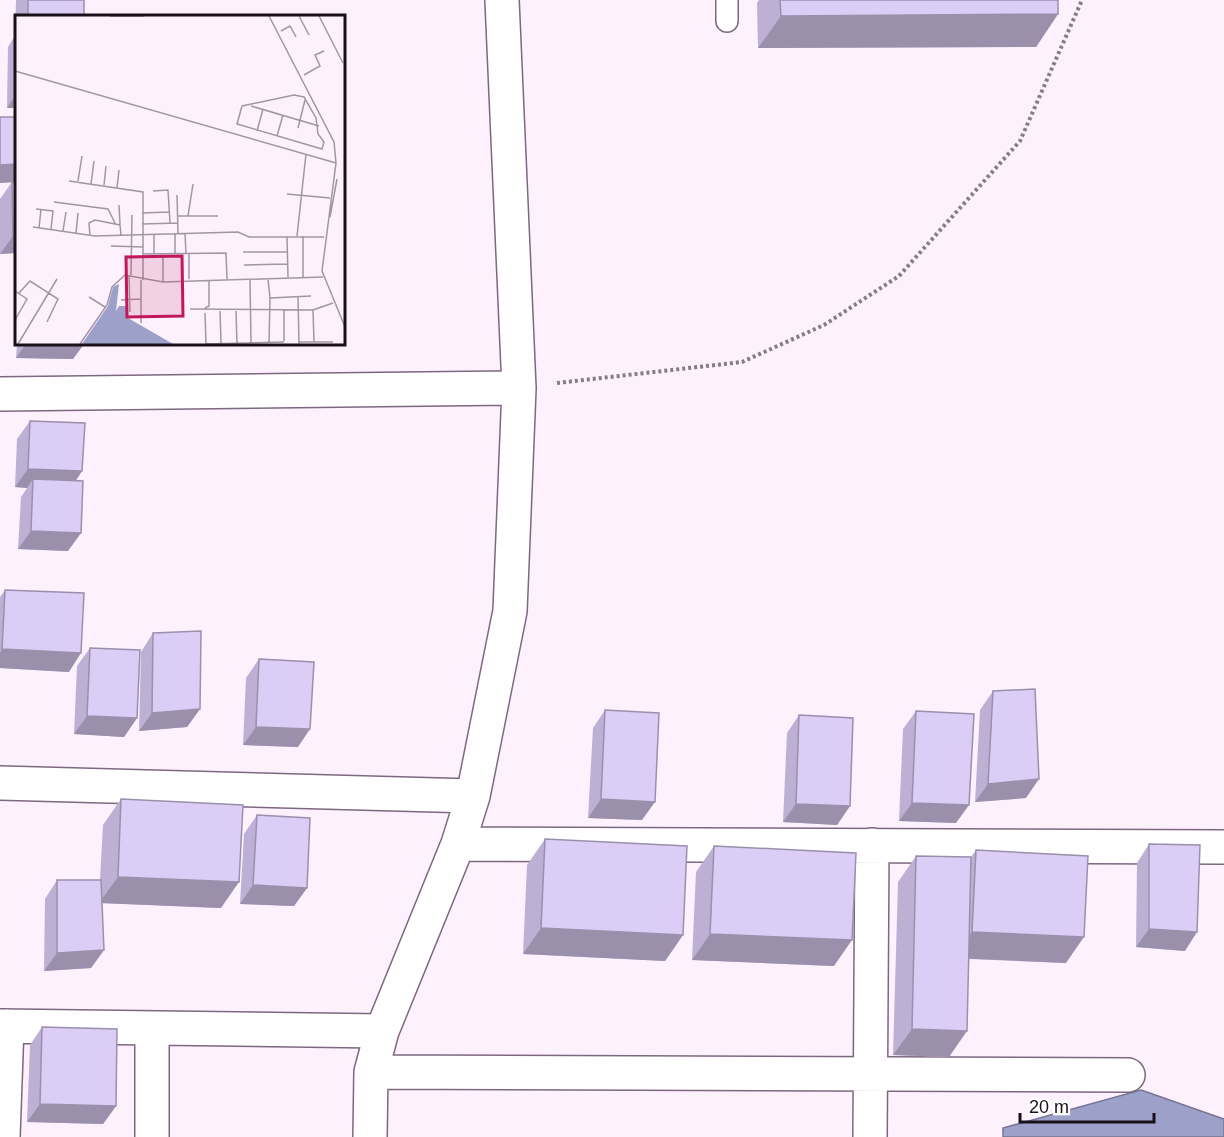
<svg xmlns="http://www.w3.org/2000/svg" width="1224" height="1137" font-family="Arial,sans-serif">
  <style>
    .water { fill: #9da0c9; stroke: #757594; stroke-width: 1.5 }
    .lines { fill: none; stroke-linecap: round; stroke-linejoin: round }
    .lane-casing { stroke: #7e6780; stroke-width: 24 }
    .street-casing { stroke: #7e6780; stroke-width: 36 }
    .path { stroke: #857c86; stroke-width: 4; stroke-dasharray: 3 3; stroke-linecap: butt }
    .lane { stroke: #fff; stroke-width: 21 }
    .street { stroke: #fff; stroke-width: 33 }
    .wall { fill: #bdb0d4 }
    .shaded-wall { fill: #9a90ac }
    .building { fill: #dccdf6; stroke: #9a90ac; stroke-width: 1.5 }
    .inset-road { fill: none; stroke: #a197a2; stroke-width: 1.5 }
    .view { fill: #c2185b; fill-opacity: 0.15; stroke: #c2185b; stroke-width: 3 }
    .inset-edge { fill: none; stroke: #19111a; stroke-width: 3 }
  </style>
  <rect width="100%" height="100%" fill="#fcf1fd"/>
  <!-- water -->
  <path class="water" d="M1141,1090L1224,1119V1137H1003V1128Z"/>
  <g class="lines">
    <!-- lane casing -->
    <g class="lane-casing">
      <path id="lane" d="M727,0V21"/>
    </g>
    <!-- street casing -->
    <g class="street-casing">
      <path id="street" d="M0,394L519,388
        M0,783L473,796
        M458,844L1224,847
        M0,1026L382,1031
        M152,1028V1137
        M371,1072L1128,1075
        M3,1137L7,1026
        M370,1137L371,1072L382,1031L458,844L473,796L510,611L519,388L502,0
        M870,1137L872,845"/>
    </g>
    <!-- path -->
    <path class="path" d="M557,383L742,362L824,325L899,276L1020,141L1082,0"/>
    <!-- lane -->
    <use href="#lane" class="lane"/>
    <!-- street -->
    <use href="#street" class="street"/>
  </g>
  <!-- wall -->
  <path class="wall" d="M16,0H84V16H16V33H15Z
    M759,0H1058V14L1036,47L758,48L757,3Z
    M16,34V108H7L8,47Z
    M16,117V253L0,254V199L12,182L0,183Z
    M17,344H84L73,359L16,358Z
    M30,421L76,481L68,551L18,549L21,497L27,488L15,487L17,439Z
    M5,590L69,672L0,668V597Z
    M153,633L200,709L187,727L139,731L141,652Z
    M90,648L137,718L124,737L74,734L77,666Z
    M259,659L298,747L243,745L246,678Z
    M993,691L1026,798L975,802L980,710Z
    M605,710L642,820L588,818L593,728Z
    M916,711L956,823L899,821L903,729Z
    M799,715L850,806L837,825L783,822L787,733Z
    M121,799L221,908L102,903L104,950L91,968L44,971L45,899L57,880H100L103,825Z
    M257,815L307,888L294,906L240,904L244,834Z
    M545,839L683,935L665,961L523,954L527,865Z
    M1149,844L1185,951L1136,947L1137,863Z
    M714,846L834,966L692,960L696,872Z
    M976,850L1066,963L969,959L949,1057L893,1055L898,882L916,856L971,857Z
    M42,1027L116,1106L103,1124L27,1122L30,1045Z"/>
  <!-- shaded-wall -->
  <path class="shaded-wall" d="M1058,14L1036,47L758,48L781,16Z
    M28,15L79,16H26Z
    M16,94V108H7Z
    M16,164V182L0,183V165Z
    M13,236H16V253L0,254Z
    M26,344H84L73,359L16,358Z
    M28,469L82,471L70,490L33,479L27,488L15,487Z
    M31,531L81,533L68,551L18,549Z
    M2,649L81,653L69,672L0,668V653Z
    M200,709L187,727L139,731L152,713Z
    M87,716L137,718L124,737L74,734Z
    M256,727L310,729L298,747L243,745Z
    M1039,779L1026,798L975,802L988,784Z
    M601,799L655,802L642,820L588,818Z
    M912,803L969,805L956,823L899,821Z
    M796,804L850,806L837,825L783,822Z
    M118,877L239,882L221,908L99,903Z
    M253,885L307,888L294,906L240,904Z
    M541,928L683,935L665,961L523,954Z
    M1149,929L1197,932L1185,951L1136,947Z
    M972,932L1084,937L1066,963L954,958Z
    M710,934L852,940L834,966L692,960Z
    M104,950L91,968L44,971L57,953Z
    M912,1029L967,1031L949,1057L893,1055Z
    M40,1104L116,1106L103,1124L27,1122Z"/>
  <!-- building -->
  <path class="building" d="M28,0H84V16L28,15Z
    M780,0H1058V14L781,16Z
    M0,117H16V164L0,165Z
    M12,182H16V236H13Z
    M30,421L85,423L82,471L28,469Z
    M33,479L83,481L81,533L31,531Z
    M5,590L84,593L81,653L2,649Z
    M201,631L200,709L152,713L153,633Z
    M90,648L140,650L137,718L87,716Z
    M259,659L314,662L310,729L256,727Z
    M1035,689L1039,779L988,784L993,691Z
    M605,710L659,713L655,802L601,799Z
    M916,711L974,714L969,805L912,803Z
    M799,715L853,718L850,806L796,804Z
    M121,799L243,805L239,882L118,877Z
    M257,815L310,818L307,888L253,885Z
    M545,839L687,846L683,935L541,928Z
    M1149,844L1200,845L1197,932L1149,929Z
    M714,846L856,853L852,940L710,934Z
    M976,850L1088,856L1084,937L972,932Z
    M916,856L971,857L967,1031L912,1029Z
    M57,880H101L104,950L57,953Z
    M42,1027L117,1029L116,1106L40,1104Z"/>
  <!-- overview -->
  <g transform="translate(15 15)">
    <rect width="330" height="330" fill="#fcf1fd"/>
    <path d="M104,269L101,296L104,291H112L113,303L158,329H67L93,291L98,272Z" fill="#9da0c9"/>
    <path class="inset-road" d="M95,1H129M254,1L319,127L321,148L307,256L330,312M284,1L294,20M304,1L328,48M266,16L275,11L281,22M0,56L321,148M289,60L305,51L300,40L309,36M279,80L289,82L301,103L303,119L309,127L307,134L222,109L227,91ZM236,91L304,111M283,113L290,85M242,116L248,94M262,121L268,100M54,166L128,177V265M63,166L67,141M76,169L79,146M89,170L91,151M102,173L104,155M138,176L153,175L155,208M272,179L315,183M162,180L163,218M39,187L93,194L101,210M104,190L105,209M21,194L38,196L36,214M127,198L154,197M163,201H203M173,201L178,169M315,202L322,164M127,209L163,208M18,212L80,221L223,217L234,222H309M24,213L26,194M48,216L51,197M61,218L63,198M160,218V239M170,218L171,239M75,221L74,208L80,205L105,210L106,220M282,221L291,139M272,222L273,262M96,231L128,232M228,237H272M128,239L211,238L212,264M139,239V219M148,239V267M174,239V264M229,250L272,249M114,260L115,297M116,260L117,200M288,262V221M235,264L236,328M253,264L255,283M126,265V308M0,276L12,284L0,305M4,278L15,266L43,284L32,307M283,281L284,329M74,282L90,292M106,285L126,284M190,293L194,291V265M175,294L298,295L318,288M269,295V326M298,295L299,327M205,296L206,328M221,296L222,329M190,298L191,329M284,327H318M254,328L255,283L296,281M3,329L42,264M65,329L92,290L97,272L110,260L148,267L308,262M191,329L269,327"/>
    <path class="view" d="M167,241L168,301L112,302L111,242Z"/>
    <rect width="330" height="330" class="inset-edge"/>
  </g>
  <!-- scale -->
  <path d="M1020 1113v9h134v-9" fill="none" stroke="#19111a" stroke-width="3"/>
  <text x="1029" y="1113" font-size="18" fill="#19111a" stroke="#ffffff" stroke-width="4.5" paint-order="stroke">20 m</text>
</svg>
